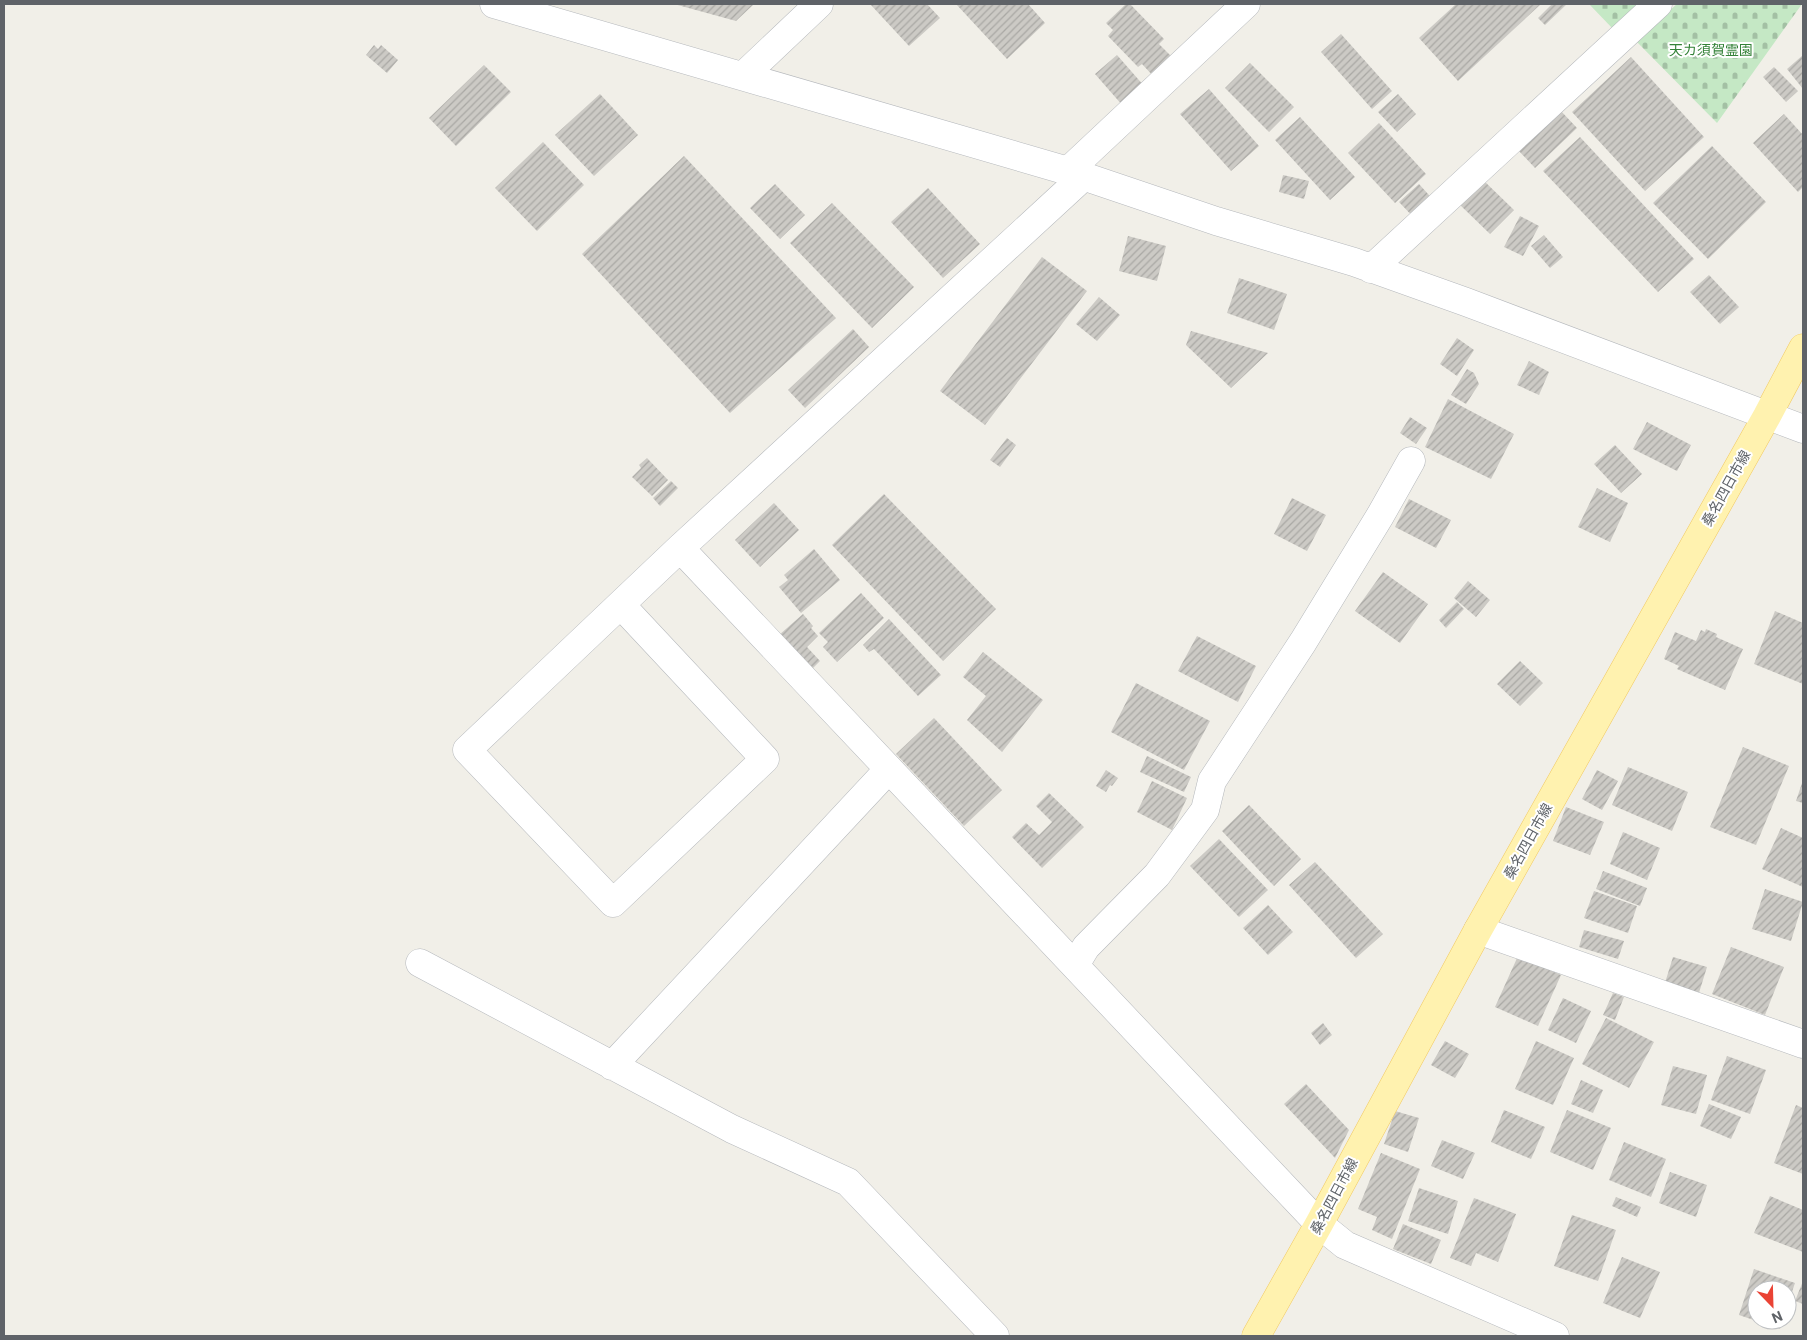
<svg xmlns="http://www.w3.org/2000/svg" width="1807" height="1340" font-family="Roboto,'Noto Sans JP',sans-serif">
  <style>
    .cemetery { fill: url(#cemetery-stones) }
    .building { fill: url(#building-hatch) }
    .lines { fill: none; stroke-linecap: round; stroke-linejoin: round }
    .minor-casing { stroke: #b5b8bc; stroke-width: 29 }
    .major-casing { stroke: #f2c960; stroke-width: 29 }
    .minor { stroke: #fff; stroke-width: 28 }
    .major { stroke: #fff2af; stroke-width: 28 }
    .labels { text-anchor: middle; stroke-width: 4; stroke-linejoin: round; paint-order: stroke }
    .park-label { font-size: 14px; fill: #348238; stroke: #fff }
    .street-label { font-size: 14px; fill: #5f6368; stroke: #fff }
  </style>
  <defs>
    <pattern id="cemetery-stones" width="16" height="16" patternUnits="userSpaceOnUse" patternTransform="scale(1.25)"><rect width="16" height="16" fill="#c5e8c5"/><path d="M2 7V4a2 2 0 0 1 4 0v3zM10 15v-3a2 2 0 0 1 4 0v3z" fill="#a3c0a4"/></pattern>
    <pattern id="building-hatch" width="6" height="6" patternUnits="userSpaceOnUse" patternTransform="scale(1.25)"><rect width="6" height="6" fill="#cccac5"/><path d="M-1 1l2-2M0 6l6-6M5 7l2-2" fill="none" stroke="#a9a8a4"/></pattern>
  </defs>
  <rect width="100%" height="100%" fill="#f1efe8"/>
  <!-- cemetery -->
  <path class="cemetery" d="M1589,4H1642L1614,30Z
    M1677,4H1802L1717,123L1635,40Z"/>
  <!-- building -->
  <path class="building" d="M674,4H754L736,21Z
    M870,4H927L940,18L909,46Z
    M956,4H1028L1045,23L1007,59Z
    M1126,4H1130L1164,39L1159,44L1174,59L1155,78L1142,64L1138,67L1108,36L1113,30L1106,23Z
    M1456,4H1541L1458,81L1419,38Z
    M1552,4H1567L1545,25L1538,18Z
    M1341,34L1392,91L1372,109L1321,52Z
    M374,45L378,49L381,45L398,60L387,73L366,55Z
    M1117,55L1145,87L1123,106L1095,74Z
    M1803,55V89L1787,69Z
    M1631,57L1704,137L1645,191L1572,112Z
    M1250,63L1294,107L1269,132L1225,88Z
    M484,65L511,92L456,146L429,118Z
    M1774,67L1798,91L1786,102L1763,77Z
    M1209,89L1259,146L1231,171L1180,114Z
    M600,94L638,135L594,176L555,135Z
    M1398,94L1416,114L1397,132L1378,112Z
    M1560,110L1577,128L1535,168L1518,150Z
    M1784,114L1803,135V187L1798,192L1753,143Z
    M1300,117L1355,177L1330,200L1275,140Z
    M1379,123L1426,174L1395,203L1348,153Z
    M1580,137L1694,259L1658,292L1543,171Z
    M543,142L584,185L537,231L495,188Z
    M1712,146L1766,202L1708,259L1653,203Z
    M684,156L836,318L730,413L582,254Z
    M1283,175L1309,181L1304,199L1279,192Z
    M1481,178L1514,210L1490,234L1457,202Z
    M775,184L805,215L780,239L750,208Z
    M1419,184L1437,204L1418,222L1399,202Z
    M928,188L980,244L943,278L891,222Z
    M832,203L914,287L872,328L790,243Z
    M1520,216L1539,226L1523,256L1504,247Z
    M1544,235L1563,257L1550,268L1531,246Z
    M1128,236L1166,246L1157,281L1119,271Z
    M1042,257L1087,291L985,425L940,391Z
    M1709,275L1739,307L1720,324L1690,292Z
    M1239,278L1287,294L1274,330L1227,313Z
    M1099,297L1120,315L1097,341L1076,324Z
    M853,329L869,347L805,408L788,390Z
    M1191,331L1268,353L1231,388L1186,345Z
    M1457,338L1474,350L1457,376L1440,364Z
    M1529,361L1549,372L1539,395L1517,385Z
    M1467,369L1474,373L1479,384L1466,404L1451,395Z
    M1448,399L1514,434L1491,479L1425,447Z
    M1410,417L1427,428L1416,444L1400,433Z
    M1647,422L1691,445L1677,471L1633,449Z
    M1007,438L1016,445L1000,467L990,460Z
    M1615,445L1642,474L1621,493L1594,464Z
    M647,458L668,480L652,496L632,477L641,468L639,465Z
    M671,481L678,488L660,506L653,498Z
    M1597,488L1628,503L1610,542L1578,527Z
    M884,494L996,609L943,661L832,545Z
    M1292,498L1326,515L1307,551L1274,534Z
    M1409,499L1451,520L1436,548L1395,527Z
    M774,503L799,530L760,567L735,540Z
    M814,549L840,580L801,613L779,587L788,580L784,575Z
    M1383,572L1428,604L1400,643L1355,611Z
    M1468,581L1490,600L1476,617L1454,598Z
    M861,593L884,618L837,662L823,647L828,642L819,633Z
    M1457,602L1464,609L1446,628L1439,620Z
    M1775,611L1803,623V684L1754,664Z
    M803,614L813,626L811,628L818,636L807,647L820,661L811,670L779,635Z
    M889,619L941,675L918,696L874,649L869,652L863,645Z
    M1706,629L1717,634L1716,637L1743,649L1725,690L1677,669L1679,666L1664,659L1675,632L1696,641L1701,630L1705,632Z
    M1197,636L1256,666L1238,702L1178,671Z
    M983,652L1043,700L1002,752L967,720L986,696L963,677Z
    M1520,661L1543,683L1520,706L1497,684Z
    M1136,683L1210,721L1184,770L1111,732Z
    M934,718L1002,790L964,826L896,754Z
    M1743,747L1789,766L1756,845L1710,827Z
    M1147,756L1191,777L1184,792L1140,772Z
    M1628,767L1688,792L1672,831L1612,805Z
    M1106,770L1118,778L1112,786L1110,785L1106,792L1096,786Z
    M1597,770L1618,781L1602,810L1582,799Z
    M1803,780V803L1796,801Z
    M1152,781L1187,798L1172,830L1137,812Z
    M1049,793L1084,827L1042,868L1012,837L1026,823L1039,835L1052,822L1036,806Z
    M1249,805L1301,859L1274,886L1222,831Z
    M1566,807L1604,822L1590,855L1553,841Z
    M1781,828L1803,838V887L1762,869Z
    M1623,832L1660,848L1647,880L1610,864Z
    M1219,839L1268,890L1239,917L1190,866Z
    M1315,862L1383,934L1356,958L1289,885Z
    M1603,871L1647,888L1640,906L1596,889Z
    M1765,889L1803,902L1791,941L1752,929Z
    M1594,891L1637,906L1628,933L1584,918Z
    M1268,905L1293,932L1268,955L1243,928Z
    M1584,930L1624,941L1618,959L1579,947Z
    M1731,947L1784,967L1765,1015L1712,994Z
    M1518,956L1561,975L1538,1026L1495,1007Z
    M1673,957L1707,967L1698,996L1664,986Z
    M1613,993L1624,997L1615,1020L1603,1015Z
    M1563,998L1591,1011L1576,1043L1548,1030Z
    M1606,1018L1654,1042L1629,1088L1582,1064Z
    M1323,1023L1332,1035L1320,1045L1311,1033Z
    M1445,1041L1469,1054L1455,1078L1431,1065Z
    M1536,1041L1574,1058L1553,1105L1515,1089Z
    M1727,1056L1766,1070L1750,1114L1711,1100Z
    M1673,1066L1707,1075L1696,1114L1661,1105Z
    M1581,1080L1603,1090L1593,1113L1571,1104Z
    M1306,1084L1349,1130L1335,1158L1284,1104Z
    M1709,1104L1741,1117L1731,1139L1700,1126Z
    M1796,1105L1803,1108V1174L1774,1163Z
    M1504,1110L1545,1127L1531,1159L1491,1142Z
    M1567,1110L1611,1128L1593,1170L1550,1152Z
    M1395,1111L1419,1118L1408,1152L1384,1144Z
    M1442,1140L1475,1153L1463,1179L1431,1166Z
    M1624,1142L1666,1159L1651,1197L1609,1180Z
    M1381,1153L1420,1169L1392,1239L1372,1230L1377,1217L1358,1209Z
    M1670,1172L1707,1185L1696,1217L1659,1203Z
    M1419,1188L1458,1201L1448,1234L1408,1221Z
    M1770,1196L1803,1210V1252L1754,1233Z
    M1616,1197L1641,1207L1637,1217L1612,1206Z
    M1474,1198L1516,1214L1498,1262L1476,1253L1471,1266L1450,1258Z
    M1572,1215L1616,1230L1598,1281L1554,1266Z
    M1403,1224L1441,1240L1431,1264L1393,1249Z
    M1622,1257L1660,1272L1640,1318L1603,1303Z
    M1754,1269L1795,1283L1787,1306V1290H1757V1320H1783L1780,1329L1739,1315Z
    M1803,1281V1304L1795,1301Z"/>
  <g class="lines">
    <!-- minor casing -->
    <g class="minor-casing">
      <path id="minor" d="M494,4L1068,171L1216,221L1354,262L1466,302L1803,429
        M743,76L819,4
        M1068,171L1246,4
        M1371,269L1658,4
        M680,548L1319,1224L1345,1245L1555,1336
        M621,605L765,759L613,903L467,750L680,548L1083,177
        M1478,930L1803,1044
        M420,963L732,1129L848,1182L995,1336
        M1075,965L1086,947L1157,875L1205,810L1212,781L1303,642L1380,516L1411,461
        M612,1066L889,769"/>
    </g>
    <!-- major casing -->
    <g class="major-casing">
      <path id="major" d="M1256,1336L1319,1224L1478,930L1767,416L1803,348"/>
    </g>
    <!-- minor -->
    <use href="#minor" class="minor"/>
    <!-- major -->
    <use href="#major" class="major"/>
  </g>
  <g class="labels">
    <!-- park labels -->
    <g class="park-label">
      <text x="1711" y="55">天カ須賀霊園</text>
    </g>
    <!-- street labels -->
    <g class="street-label">
      <text transform="translate(1726 488) rotate(-61)" y="5">桑名四日市線</text>
      <text transform="translate(1528 841) rotate(-61)" y="5">桑名四日市線</text>
      <text transform="translate(1334 1196) rotate(-62)" y="5">桑名四日市線</text>
    </g>
  </g>
  <!-- border -->
  <rect width="1807" height="1340" fill="none" stroke="#5f6368" stroke-width="10"/>
  <!-- north arrow -->
  <g transform="translate(1772 1305) rotate(157)"><circle r="24" fill="#ffffff" stroke="#bfc1c3"/>
  <path d="M0-4L9 19L0 12L-9 19Z" fill="#ea4335"/>
  <text y="-8" font-size="14" font-weight="bold" text-anchor="middle" fill="#5f6368">N</text>
  </g>
</svg>
